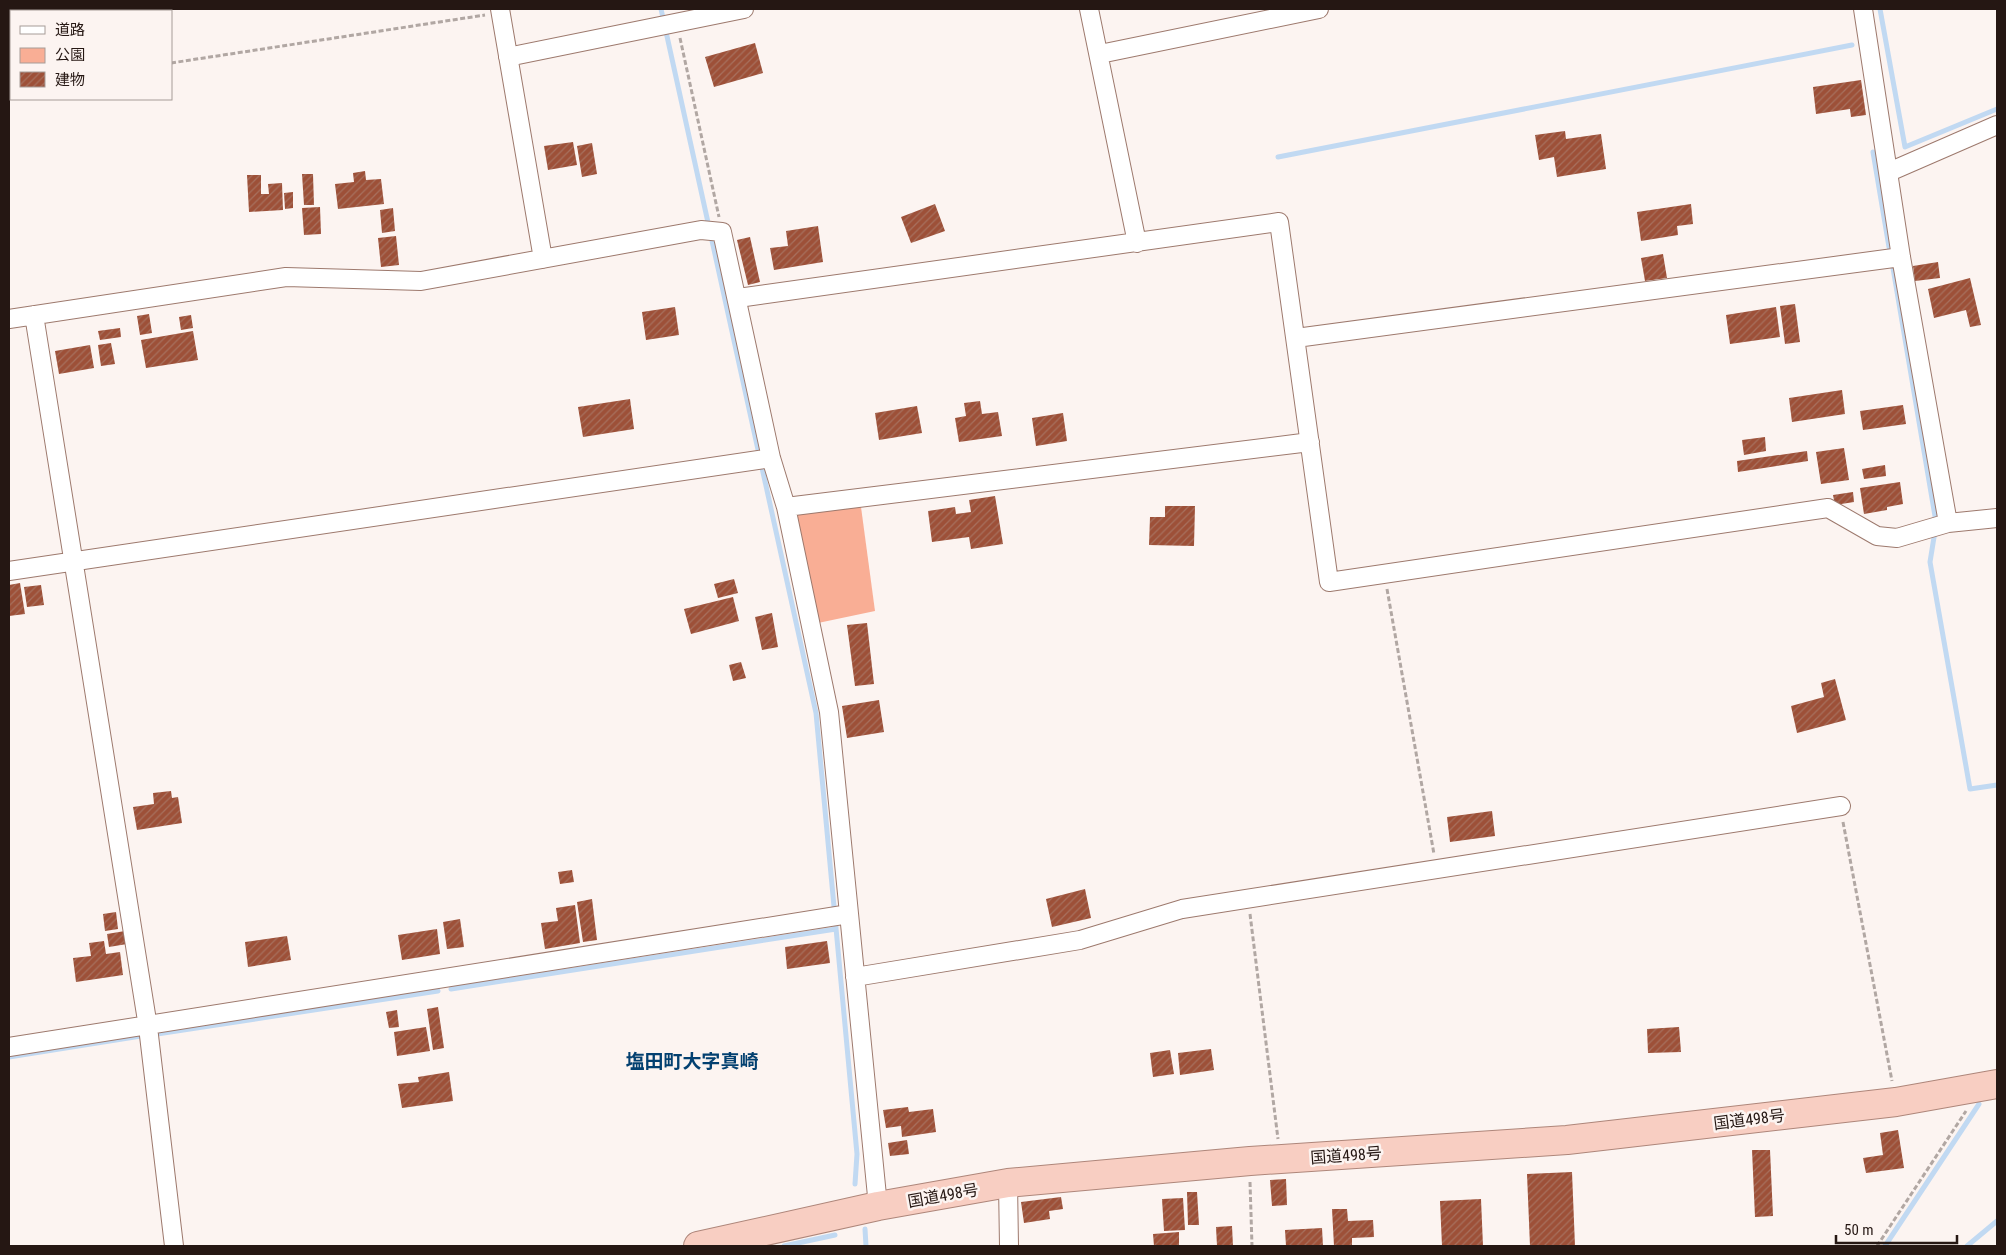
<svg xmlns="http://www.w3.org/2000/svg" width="2006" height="1255" font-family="'Roboto Condensed','Noto Sans JP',sans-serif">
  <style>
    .green { fill: #f9ae95 }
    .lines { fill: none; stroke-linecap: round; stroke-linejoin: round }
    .stream { stroke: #c1d9f2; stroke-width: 5 }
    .building { fill: url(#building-hatch) }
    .minor-casing { stroke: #9d796d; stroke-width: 20 }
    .trunk-casing { stroke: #ae867a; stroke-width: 30 }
    .path { stroke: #b1a7a3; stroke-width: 3; stroke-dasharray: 5 2.5; stroke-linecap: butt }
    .minor { stroke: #fff; stroke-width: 18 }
    .trunk { stroke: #f8cec2; stroke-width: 28 }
    .labels { text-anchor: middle; stroke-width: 5; stroke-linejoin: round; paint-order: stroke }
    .street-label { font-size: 16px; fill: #251713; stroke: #fcf4f1 }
    .quarter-label { font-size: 19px; font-weight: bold; fill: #034070; stroke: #fcf4f1 }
  </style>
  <defs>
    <pattern id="building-hatch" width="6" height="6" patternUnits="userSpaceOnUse" patternTransform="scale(1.25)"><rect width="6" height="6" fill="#9d5038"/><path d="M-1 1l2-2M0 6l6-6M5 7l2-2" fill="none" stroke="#a7705e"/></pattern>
  </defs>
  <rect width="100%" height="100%" fill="#fcf4f1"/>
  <!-- green -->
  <path class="green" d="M861,507L875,611L818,623L797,514Z"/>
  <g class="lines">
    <!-- stream -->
    <path class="stream" d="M661,9L816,713L857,1154L855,1184
      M1880,9L1905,147L1997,109
      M1873,152L1889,247
      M1278,157L1852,45
      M1893,268L1936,522
      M1935,531L1930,562L1970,789L1997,785
      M451,989L836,929
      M157,1034L438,991
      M9,1057L141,1036
      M865,1229L866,1246
      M784,1246L835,1235
      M1885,1246L1979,1104
      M1967,1246L1997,1221"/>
  </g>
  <!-- building -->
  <path class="building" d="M755,43L763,73L714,87L705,57Z
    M1861,80L1866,115L1851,117L1850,109L1816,114L1813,87Z
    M1565,131L1566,139L1601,134L1606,169L1557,177L1554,157L1539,160L1535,135Z
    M573,142L577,165L548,170L544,146Z
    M592,143L597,174L582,177L577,146Z
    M365,171L366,180L381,179L384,204L338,209L335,184L354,182L353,173Z
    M302,174H313L314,205H304Z
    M247,175H261V194H269L268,184L282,183L283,210L249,212Z
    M293,192V208L285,209L284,193Z
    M935,204L945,231L911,243L901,217Z
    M1691,204L1693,224L1677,226L1678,235L1641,241L1637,212Z
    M320,207L321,234L304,235L302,208Z
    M393,208L395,231L382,233L380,210Z
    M818,226L823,262L774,270L770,248L788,246L786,231Z
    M396,236L399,265L381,267L378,238Z
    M750,237L760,282L748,285L737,240Z
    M1663,254L1667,278L1645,281L1641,258Z
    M1938,262L1940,278L1915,281L1913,266Z
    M1970,278L1981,325L1970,327L1966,310L1934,318L1928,289Z
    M1795,304L1800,342L1785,344L1780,306Z
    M675,307L679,335L646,340L642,312Z
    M1776,307L1780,337L1730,344L1726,315Z
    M149,314L152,333L140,335L137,316Z
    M191,315L193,328L181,330L179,317Z
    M120,328L121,337L100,340L98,331Z
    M193,331L198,360L146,368L141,340Z
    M111,343L115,364L101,366L98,345Z
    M90,345L94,368L59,374L55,351Z
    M1842,390L1845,414L1792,422L1789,398Z
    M630,399L634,429L583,437L578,407Z
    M980,401L982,414L998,412L1002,436L959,442L955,418L966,416L964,403Z
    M1903,405L1906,424L1863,430L1860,411Z
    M917,406L922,433L879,440L875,413Z
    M1063,413L1067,441L1036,446L1032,418Z
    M1765,437L1766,451L1744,455L1742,440Z
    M1844,448L1849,480L1821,484L1816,452Z
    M1807,451L1808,461L1738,472L1737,461Z
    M1885,465L1886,476L1864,479L1862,469Z
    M1900,482L1903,504L1887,507V510L1864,514L1860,488Z
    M1853,492L1854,502L1835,505L1833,495Z
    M995,496L1003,544L971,549L969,537L932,542L928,511L955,507L956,514L971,512L969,500Z
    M1165,506H1195L1194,546L1149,545L1150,517H1165Z
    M734,579L738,593L718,598L714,584Z
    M20,583L25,614L9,616V585Z
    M41,585L44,605L27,607L24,587Z
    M733,597L739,621L691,634L684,609Z
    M772,613L778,647L762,650L755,617Z
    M867,623L874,684L855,686L847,625Z
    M741,662L746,678L733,681L729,665Z
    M1835,679L1846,720L1797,733L1791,706L1824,697L1821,683Z
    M879,700L884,732L847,738L842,706Z
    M171,791L172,798L178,797L182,823L137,830L133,807L154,804L153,793Z
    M1492,811L1495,836L1450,842L1447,817Z
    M572,870L574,882L560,884L558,872Z
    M1085,889L1091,918L1052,927L1046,899Z
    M592,899L597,940L583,942L577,902Z
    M575,905L580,943L545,949L541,923L558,921L556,908Z
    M116,912L118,929L105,931L103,914Z
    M460,919L464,947L447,949L443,922Z
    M437,929L440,954L402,960L398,935Z
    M125,931L127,944L109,947L107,934Z
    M287,936L291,960L248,967L245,942Z
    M104,941L106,954L120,952L123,975L76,982L73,958L91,956L89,943Z
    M827,941L830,963L787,969L785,947Z
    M438,1007L444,1048L433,1050L427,1009Z
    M397,1010L399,1027L389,1028L386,1012Z
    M426,1027L430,1051L397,1056L394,1032Z
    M1679,1027L1681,1052L1648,1053L1647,1029Z
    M1211,1049L1214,1070L1180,1075L1178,1053Z
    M1170,1050L1174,1074L1153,1077L1150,1053Z
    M449,1072L453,1101L402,1108L398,1084L419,1082L418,1077Z
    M908,1107L909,1112L933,1109L936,1132L902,1137L901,1126L886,1128L883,1110Z
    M1898,1130L1904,1168L1866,1173L1863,1158L1883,1155L1880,1133Z
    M907,1140L909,1154L890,1156L888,1143Z
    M1752,1150H1770L1773,1216L1755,1217Z
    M1572,1172L1575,1246H1530L1527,1174Z
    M1286,1179L1287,1205L1272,1206L1270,1180Z
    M1187,1192H1197L1199,1225H1188Z
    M1061,1197L1063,1209L1049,1211L1050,1219L1024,1223L1021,1202Z
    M1183,1198L1185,1230L1164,1231L1162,1199Z
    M1481,1199L1483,1246H1442L1440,1201Z
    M1332,1209H1347L1348,1221L1373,1220L1374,1237L1352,1238V1246H1334Z
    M1232,1226L1233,1246H1217L1216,1227Z
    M1322,1228L1323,1246H1286L1285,1230Z
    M1179,1232V1246H1154L1153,1234Z"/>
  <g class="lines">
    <!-- minor casing -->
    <g class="minor-casing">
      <path id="minor" d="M500,9L543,259
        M1089,9L1137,243
        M1863,9L1901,257L1948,523
        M1100,54L1319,9
        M508,57L744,9
        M1889,172L1997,125
        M738,298L1279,222L1329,582L1828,508L1877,536L1897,538L1948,523L1997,518
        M34,315L148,1027L174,1246
        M9,319L286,277L421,281L701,230L722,232L771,458L786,507L829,712L878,1206
        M1296,338L1901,257
        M786,507L1310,442
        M9,571L771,458
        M855,977L1080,940L1182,909L1841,806
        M9,1047L849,914
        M1008,1183L1009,1246"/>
    </g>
    <!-- trunk casing -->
    <g class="trunk-casing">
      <path id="trunk" d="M698,1246L878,1206L1008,1183L1250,1161L1567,1140L1896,1102L1997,1084"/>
    </g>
    <!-- path -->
    <path class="path" d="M680,38L719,217
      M171,63L485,15
      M9,87H11
      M1387,589L1434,854
      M1843,822L1892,1081
      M1250,914L1278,1139
      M1250,1182L1252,1246
      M1877,1246L1966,1111"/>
    <!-- minor -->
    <use href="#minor" class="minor"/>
    <!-- trunk -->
    <use href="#trunk" class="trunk"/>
  </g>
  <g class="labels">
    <!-- street labels -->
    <g class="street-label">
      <text transform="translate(1749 1119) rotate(-7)" y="6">国道498号</text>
      <text transform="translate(1346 1155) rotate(-4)" y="6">国道498号</text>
      <text transform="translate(943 1195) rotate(-10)" y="6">国道498号</text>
    </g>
    <!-- quarter labels -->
    <g class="quarter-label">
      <text x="692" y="1068">塩田町大字真崎</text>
    </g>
  </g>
  <!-- border -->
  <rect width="2006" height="1255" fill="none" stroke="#251713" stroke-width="20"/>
  <!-- legend -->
  <rect x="10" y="10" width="162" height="90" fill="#fcf4f1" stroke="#a69c98"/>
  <rect x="20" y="26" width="25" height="8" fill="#ffffff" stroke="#a69c98"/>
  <text x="55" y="35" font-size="15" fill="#251713">道路</text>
  <rect x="20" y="48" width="25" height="15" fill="#f9ae95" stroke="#a69c98"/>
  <text x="55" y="60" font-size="15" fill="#251713">公園</text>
  <rect x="20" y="72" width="25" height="15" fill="url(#building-hatch)" stroke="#a69c98"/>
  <text x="55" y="85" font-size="15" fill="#251713">建物</text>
  <!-- scale -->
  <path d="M1836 1235v8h121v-8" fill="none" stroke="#251713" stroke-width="2.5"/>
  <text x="1844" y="1235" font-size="15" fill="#251713" stroke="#fcf4f1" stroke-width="4" paint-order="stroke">50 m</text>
</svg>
